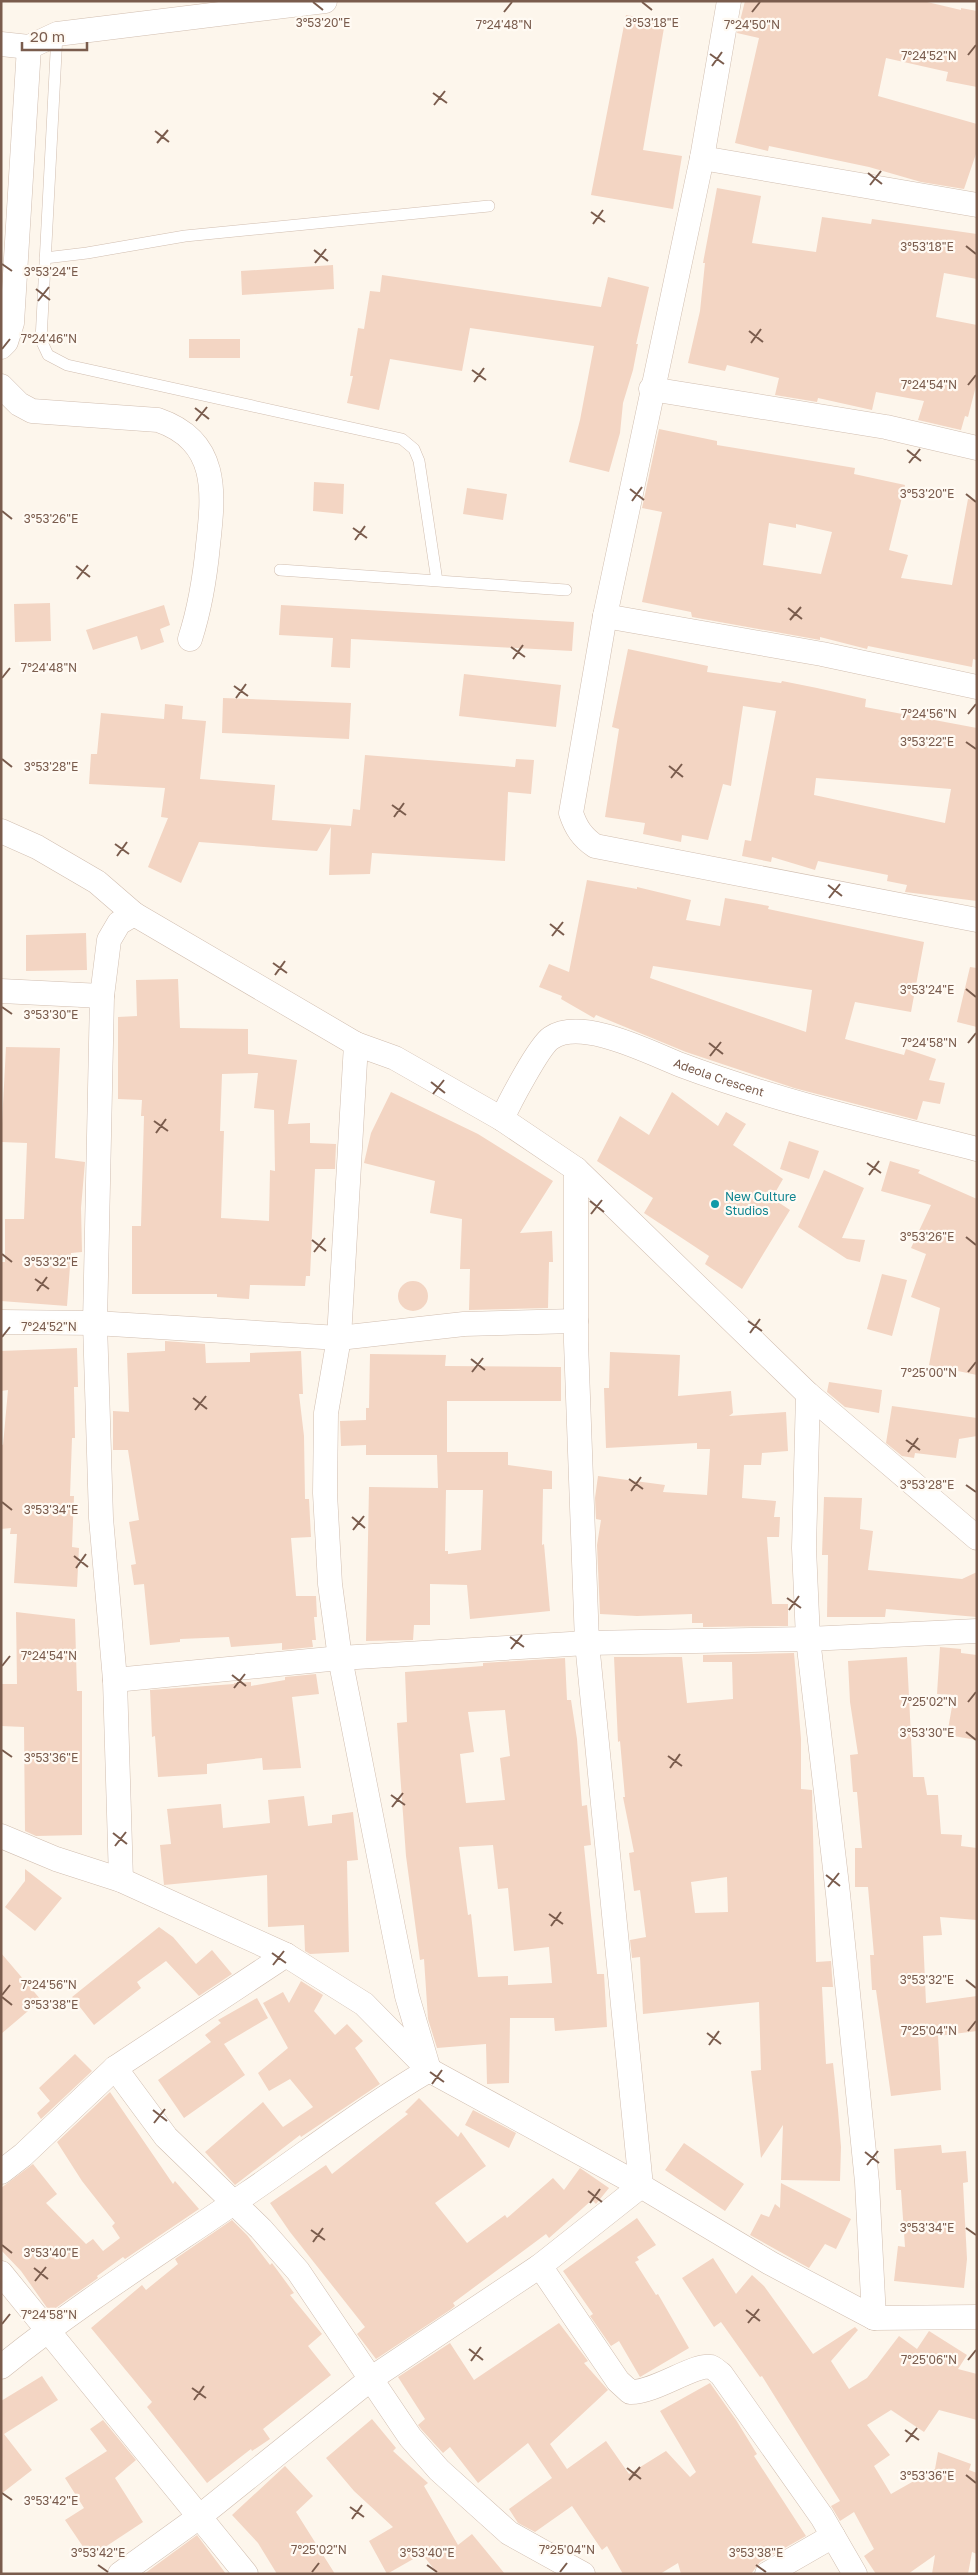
<svg xmlns="http://www.w3.org/2000/svg" width="978" height="2575" font-family="'Golos Text',sans-serif">
  <style>
    .building { fill: #f3d5c3; fill-rule: evenodd }
    .lines { fill: none; stroke-linecap: round; stroke-linejoin: round }
    .service-casing { stroke: #d1beb0; stroke-width: 12 }
    .minor-casing { stroke: #d1beb0; stroke-width: 25 }
    .service { stroke: #fff; stroke-width: 11 }
    .minor { stroke: #fff; stroke-width: 24 }
    .ticks { fill: none; stroke: #7a5c4d; stroke-width: 2 }
    .culture-dot { fill: #0f9aa8; stroke: #fffaf3; stroke-width: 2 }
    .labels { text-anchor: middle; stroke-width: 4.5; stroke-linejoin: round; paint-order: stroke }
    .street-label { font-size: 12px; fill: #7a5c4d; stroke: #fffaf3 }
    .culture-label { font-size: 12px; fill: #0d838f; stroke: #fffaf3; text-anchor: start }
    .ticks-label { font-size: 12px; text-anchor: middle; fill: #7a5c4d; stroke: #fffaf3; stroke-width: 4.5; stroke-linejoin: round; paint-order: stroke }
  </style>
  <rect width="100%" height="100%" fill="#fdf6ec"/>
  <!-- building -->
  <path class="building" d="M745,1H923L961,10V8L977,11V87L946,81L948,72L886,58L878,96L977,124V151L964,189L921,182L869,167L769,146L768,151L735,143L759,38L737,33Z
    M626,15L665,22L643,150L682,156L673,209L591,195Z
    M717,188L761,196L752,243L816,252L822,217L871,224L872,219L977,234V279L944,273L936,317L977,325V382L968,417L965,416L961,430L918,420L924,401L876,392L872,410L818,398L817,402L775,395L779,378L727,365L725,371L688,363L700,311L705,263H703Z
    M333,265L334,289L242,295L241,271Z
    M382,275L601,307L608,277L649,287L636,344H638L633,370L623,403L620,433L609,472L569,462L580,420L594,346L470,328L462,371L390,359L379,410L347,403L353,376H350L358,328L364,329L370,291L380,292Z
    M189,339H240V358H189Z
    M659,429L717,441V445L855,468L854,474L905,485L889,550L908,555L901,578L952,585L968,499L977,500V660L973,659L972,667L868,646L867,649L820,637V640L692,617L691,612L642,602L662,512L642,508ZM769,523L796,528V524L832,532L821,574L763,565Z
    M314,482L344,484L343,514L313,511Z
    M467,488L507,494L503,520L463,514Z
    M50,603L51,641L15,642L14,604Z
    M164,605L170,625L160,629L164,642L141,650L137,636L93,650L86,630Z
    M281,605L574,622L572,651L351,639L350,668L331,667L333,638L279,635Z
    M628,649L708,666L707,672L781,683L782,681L817,688L866,699L865,707L977,728V901L905,892L907,885L887,881L888,875L818,861L815,870L772,857L771,862L742,856L745,840L751,841L776,711L743,706L731,786L723,784L708,840L682,835L681,842L643,834L645,823L605,817L619,729L612,727ZM816,778L951,789L945,823L814,795Z
    M464,674L561,685L556,727L459,716Z
    M223,698L351,703L349,739L222,733Z
    M165,704L183,706L182,719L206,721L200,779L275,785L272,820L351,826L353,809L360,810L365,755L515,767L516,759L534,760L531,794L508,792L505,861L372,853L370,874L329,875L331,827L317,851L199,842L181,883L148,867L168,818L161,817L165,788L89,784L91,754H97L101,713L164,719Z
    M587,880L637,889V887L691,900L686,920L720,926L725,898L769,906L768,909L924,942L911,1012L855,1002L845,1039L904,1055L906,1049L936,1059L929,1080L945,1083L940,1104L923,1101L917,1120L794,1088L686,1052L596,1015L594,1018L561,999L562,996L539,987L549,964L569,972ZM653,966L812,990L806,1032L650,978Z
    M86,933L87,970L26,971V935Z
    M970,967L977,968V1027L957,1022Z
    M178,979L180,1028L248,1029V1054L297,1060L288,1124L310,1123V1143L336,1144L335,1169H315L310,1276H306L305,1286L250,1285L249,1299L217,1297V1294H132V1226H141L144,1116H141L142,1100L118,1099V1017L137,1016L136,980ZM258,1073L254,1108L274,1110L275,1171L270,1170L269,1221L221,1218L224,1131H220L222,1074Z
    M6,1047L60,1048L55,1158L85,1162L81,1208L82,1252L71,1253L67,1306L1,1301V1262H5V1219H24L27,1143L1,1142Z
    M391,1092L478,1134L553,1181L520,1233L552,1231L553,1262H549L548,1308L469,1310L470,1269H460L462,1219L430,1213L435,1181L364,1163L371,1133Z
    M672,1092L718,1126L726,1112L746,1124L733,1145L783,1179L772,1198L790,1210L742,1289L705,1264L709,1256L644,1213L653,1198L597,1161L620,1116L649,1135Z
    M789,1141L819,1151L809,1179L780,1169Z
    M890,1161L920,1170L918,1173L977,1199V1375L929,1365L940,1308L911,1297L926,1254L911,1248L931,1205L881,1191Z
    M824,1170L864,1188L842,1238L865,1240L860,1262L847,1259L798,1227Z
    M882,1274L907,1280L892,1336L867,1329Z
    M398 1296a15 15 0 1 1 30 0a15 15 0 1 1-30 0Z
    M165,1341L205,1344L206,1363L250,1362V1353L301,1351L303,1394H299L304,1436L305,1499H309L311,1537L291,1538L296,1596H316L317,1617H314L316,1640H312L313,1647L282,1650V1643L231,1647L229,1637L180,1639V1642L150,1645L144,1584L134,1585L131,1565L136,1564L129,1522L139,1520L128,1450H113V1411L129,1412L127,1353L165,1351Z
    M77,1348L78,1387H74L75,1438H72L70,1496H74L72,1547L79,1548L77,1587L14,1583L17,1534H10L11,1528L1,1529V1444L3,1445L8,1390L1,1391V1351Z
    M610,1352L680,1355L678,1396L731,1391L733,1413L729,1416L786,1412L788,1451L762,1453L761,1465H744L742,1498L776,1501L774,1517H780L779,1537H767L772,1604H788V1626L703,1627V1623H692V1614L637,1616L600,1614L597,1545L601,1520L596,1519L595,1498L598,1476L665,1485L663,1492L707,1495L710,1449H697V1443L606,1448L604,1388H609Z
    M370,1354L446,1355L445,1366L561,1367V1401H447V1452H508V1465L552,1471V1489H543L542,1545L544,1544L550,1611L470,1619L467,1585L430,1584V1625H414L413,1640L366,1641L369,1487L438,1488L437,1455H366V1445L341,1446L340,1421L366,1420V1408H369ZM446,1490H483L481,1550L448,1554V1551H445Z
    M829,1382L882,1390L879,1413L845,1407L827,1392Z
    M892,1406L977,1418V1436L959,1439L956,1458L915,1453L914,1458L902,1456L886,1443Z
    M824,1497L862,1498L860,1529L873,1531L868,1570L962,1579L977,1572V1617L886,1609L885,1617H827L828,1555H822Z
    M16,1612L75,1619L77,1691H82V1835L36,1836L25,1831L24,1727L1,1726V1684H17Z
    M940,1647L961,1649V1653L977,1655V1740L947,1735L954,1695L937,1694Z
    M794,1653L801,1739V1789L812,1790L816,1962L831,1961L832,1976L833,1987H822L826,2064L833,2063L838,2110L841,2147L840,2181L781,2180L783,2125L761,2158L751,2071L761,2070L759,2002L643,2014L640,1957L632,1958L630,1940L646,1937L640,1890L634,1891L629,1853L634,1852L623,1797H625L620,1741L618,1742L614,1657H682L687,1703L733,1699L732,1662H703V1655ZM727,1877L728,1912L695,1913L691,1882Z
    M907,1657L913,1777H924L927,1795H938L941,1834L962,1835L961,1846L977,1848V1920L940,1917L942,1935L923,1936L926,2003L977,1996V2031L938,2036L941,2090L891,2096L876,1990H872L870,1955H874L868,1887H855V1848H862L857,1792H853L850,1755L858,1754L850,1702L848,1661Z
    M565,1658L567,1700H571L577,1739L582,1806L587,1805L591,1845L584,1846L597,1974H604L607,2027L555,2031L554,2018H510L509,2083L487,2084L486,2044L437,2048L428,2019L424,1959L420,1960L406,1856L400,1772L397,1723L407,1722L405,1672L483,1666V1663ZM505,1710L510,1756L500,1758L505,1800L466,1803L460,1754L474,1752L468,1712ZM493,1845L498,1889L508,1888L514,1951L549,1947L552,1983L508,1985V1976L478,1977L471,1914L468,1915L459,1847Z
    M316,1674L319,1694L292,1697L301,1768L263,1770L262,1758L207,1764V1774L158,1777L155,1736L152,1737L150,1690L234,1684V1683L251,1682V1686L285,1680V1677Z
    M304,1796L308,1826L332,1823V1815L353,1812L358,1860L347,1861L349,1952L310,1954L305,1951L304,1925L268,1927L267,1875L164,1885L160,1845L171,1844L167,1809L221,1804L223,1828L270,1823L268,1800Z
    M25,1869L62,1898L35,1931L5,1907L25,1881Z
    M159,1927L173,1937L196,1964L212,1950L232,1974L199,1996L166,1961L137,1982L141,1988L94,2025L72,1997Z
    M1,1953L41,2000L1,2034Z
    M301,1981L323,1995L314,2011L335,2035L347,2024L363,2041L355,2048L380,2084L301,2137L300,2135L235,2185L205,2152L263,2102L283,2127L313,2107L290,2079L269,2091L258,2073L288,2048L263,2003L283,1992L289,2003Z
    M257,1998L268,2018L224,2044L245,2075L184,2118L158,2080L211,2042L205,2035L221,2023L218,2020Z
    M75,2054L92,2071L41,2119L37,2113L50,2101L39,2088Z
    M110,2092L173,2184L175,2181L199,2209L125,2259L123,2257L97,2276L98,2278L50,2312L21,2271L1,2250V2188L33,2164L57,2194L46,2203L86,2244L93,2239L103,2251L120,2238L112,2226L115,2223L82,2181L57,2142Z
    M419,2098L458,2137L461,2132L486,2166L435,2203L467,2243L505,2215L507,2218L553,2178L564,2190L580,2168L609,2188L596,2204L592,2200L549,2238L546,2234L453,2303L455,2306L450,2310L376,2359L357,2334L365,2327L290,2232L270,2203L326,2165L332,2174L408,2114L405,2112Z
    M473,2110L516,2133L509,2148L465,2125Z
    M684,2143L744,2184L725,2211L665,2170Z
    M941,2145L942,2153L966,2151L968,2182L963,2183L967,2259L964,2288L894,2281L898,2246L905,2247L901,2190H896L894,2149Z
    M781,2183L851,2219L836,2249L825,2244L809,2268L750,2235L761,2214L769,2217L775,2204L780,2208Z
    M637,2218L656,2245L637,2257L639,2260L635,2262L656,2295L658,2294L689,2348L640,2377L619,2341L611,2346L590,2316L593,2314L563,2271Z
    M232,2220L247,2235L270,2265L272,2263L294,2293L290,2295L322,2334L308,2346L331,2375L263,2429L270,2439L252,2451L251,2449L207,2483L147,2407L152,2402L91,2328L142,2285L146,2290L178,2264L175,2259Z
    M713,2258L736,2294L752,2275L764,2286L813,2354L855,2327L858,2330L831,2361L849,2389L867,2378L899,2336L917,2349L929,2331L967,2355L958,2369L977,2374V2420L939,2410L924,2432L891,2410L867,2425L890,2455L874,2466L891,2494L935,2469L938,2452L971,2464L969,2470L977,2473V2554L972,2552L968,2574H932L935,2555L908,2574H876L864,2556L874,2549L854,2512L840,2521L831,2506L840,2501L762,2376L760,2377L721,2322L714,2327L682,2278Z
    M559,2323L588,2361L584,2363L608,2390L550,2444L567,2469L606,2441L629,2474L666,2451L690,2477L696,2472L660,2411L710,2383L736,2420L757,2454L754,2456L806,2536L760,2562L751,2574H681L678,2563L660,2574H623L607,2546L602,2550L572,2506L535,2532L518,2523L509,2509L552,2478L528,2443L478,2483L450,2447L443,2453L421,2429L418,2425L425,2419L398,2377L450,2343L474,2380Z
    M42,2376L58,2400L4,2434L32,2470L1,2494V2401Z
    M372,2419L396,2448L393,2451L428,2483L424,2486L458,2545L472,2534L505,2574H438L422,2554L387,2574L369,2541L393,2527L354,2491L326,2458Z
    M103,2420L136,2460L115,2478L143,2522L90,2557L65,2520L84,2508L65,2478L107,2451L90,2429Z
    M285,2466L313,2496L296,2512L335,2574H277L258,2543L232,2515Z
    M197,2535L226,2574H144Z"/>
  <g class="lines">
    <!-- service casing -->
    <g class="service-casing">
      <path id="service" d="M57,34L41,340L48,355L67,365L402,439L414,449L419,461L437,581
        M45,258L87,253L185,236L489,206
        M280,570L566,590"/>
    </g>
    <!-- minor casing -->
    <g class="minor-casing">
      <g id="minor">
        <path d="M729,1L702,158L605,616L571,813C576,828 582,837 595,846L977,920"/>
        <path d="M1,44L29,47L57,34L325,1"/>
        <path d="M702,158L977,205"/>
        <path d="M1,347L6,342L12,323L29,47"/>
        <path d="M1,386L19,404L32,411L158,420C219,441 214,492 208,545C205,577 200,608 190,639"/>
        <path d="M651,389L886,427L977,448"/>
        <path d="M605,616L822,654L977,687"/>
        <path d="M1,831L37,847L97,882L134,914"/>
        <path d="M1,991L102,996"/>
        <path id="s1" d="M502,1119C509,1103 539,1046 551,1038C582,1017 650,1053 681,1065C777,1101 877,1124 977,1149"/>
        <path d="M1,1322L95,1323L339,1338L464,1324L576,1321"/>
        <path d="M808,1394L804,1548L808,1639L838,1894L867,2182L874,2318"/>
        <path d="M115,1680L340,1658L587,1643L808,1639L977,1631"/>
        <path d="M1,1836L56,1859L121,1880L286,1955L364,2004L429,2070L641,2186L770,2263L874,2318L977,2317"/>
        <path d="M121,1880L115,1680L101,1518L95,1323L102,996L109,940L119,923L134,914L356,1044L395,1058L502,1119L576,1169L808,1394L977,1538"/>
        <path d="M115,2068L166,2137L261,2229L298,2271L410,2437L439,2470L509,2533L583,2574"/>
        <path d="M1,2172L23,2155L115,2068L286,1955"/>
        <path d="M540,2266L618,2381L630,2392C655,2393 695,2363 711,2367C714,2368 718,2372 721,2374L822,2517L855,2574"/>
        <path d="M1,2273L246,2574"/>
        <path d="M1,2367C79,2304 165,2250 248,2193C308,2152 366,2107 429,2070L407,1996L394,1932L340,1658L330,1584L325,1493L326,1413L339,1338L356,1044"/>
        <path d="M120,2574L199,2517L372,2378L540,2266L641,2186L587,1643L576,1342V1169"/>
        <path d="M767,2574L833,2536"/>
      </g>
    </g>
    <!-- service -->
    <use href="#service" class="service"/>
    <!-- minor -->
    <use href="#minor" class="minor"/>
  </g>
  <!-- ticks -->
  <path class="ticks" d="M313,2L323,10M642,2L652,10M504,12L512,2M752,12L760,2M710,54L724,64M968,55L976,45M712,66L722,52M433,93L447,103M434,105L445,91M155,131L169,142M157,143L168,130M868,173L882,184M870,185L881,171M591,212L605,222M593,224L603,210M966,246L976,254M314,250L328,261M315,263L326,249M2,264L12,271M36,289L50,300M38,301L49,287M749,331L763,342M751,343L761,329M2,349L10,339M472,370L486,380M474,382L484,368M968,385L976,375M195,408L209,419M196,421L207,407M907,450L921,461M909,463L920,449M630,489L644,500M966,494L976,502M632,501L642,487M2,511L12,519M353,528L367,538M355,540L365,526M76,566L90,577M77,579L88,565M788,608L802,619M790,620L801,607M511,647L525,657M513,659L523,645M2,678L10,668M234,686L248,696M236,698L246,684M968,714L976,704M966,742L976,749M2,759L12,767M669,766L683,777M671,778L682,764M392,805L406,815M394,817L404,803M115,844L129,854M117,856L127,842M828,885L842,896M829,898L840,884M550,924L564,935M552,936L563,922M273,963L287,973M275,975L285,961M966,989L976,997M2,1007L12,1014M709,1043L723,1054M968,1043L976,1033M710,1056L721,1042M431,1082L445,1093M433,1094L444,1080M154,1121L168,1131M156,1133L166,1119M867,1163L881,1173M869,1175L879,1161M590,1201L604,1212M591,1214L602,1200M966,1237L976,1245M312,1240L326,1251M314,1252L325,1238M2,1254L12,1262M35,1279L49,1289M37,1291L47,1277M748,1321L762,1331M750,1333L760,1319M2,1337L10,1327M471,1359L485,1370M472,1372L483,1358M968,1372L976,1362M193,1398L207,1409M195,1410L206,1396M906,1440L920,1450M908,1452L918,1438M629,1479L643,1489M966,1485L976,1492M631,1491L641,1477M2,1502L12,1510M352,1517L365,1528M353,1530L364,1516M74,1556L88,1567M76,1568L86,1554M787,1598L801,1608M789,1610L799,1596M510,1637L524,1647M511,1649L522,1635M2,1666L10,1656M232,1675L246,1686M234,1688L245,1674M968,1702L976,1692M966,1732L976,1740M2,1750L12,1757M668,1756L682,1766M670,1768L680,1754M391,1795L405,1805M392,1807L403,1793M113,1833L127,1844M115,1846L126,1832M826,1875L840,1886M828,1887L839,1873M549,1914L563,1924M551,1926L561,1912M272,1953L286,1963M273,1965L284,1951M966,1980L976,1988M2,1995L10,1985M2,1997L12,2005M968,2031L976,2021M707,2033L721,2044M709,2045L719,2031M430,2072L444,2082M432,2084L442,2070M153,2110L167,2121M154,2123L165,2109M865,2152L879,2163M867,2165L878,2151M588,2191L602,2202M590,2203L600,2189M966,2228L976,2235M311,2230L325,2240M313,2242L323,2228M2,2245L12,2253M34,2268L48,2279M35,2281L46,2267M746,2310L760,2321M748,2323L759,2309M2,2324L10,2314M469,2349L483,2360M968,2360L976,2350M471,2361L481,2347M192,2388L206,2398M194,2400L204,2386M905,2430L919,2440M906,2442L917,2428M627,2468L641,2479M966,2475L976,2483M629,2480L640,2467M2,2493L12,2500M350,2507L364,2517M352,2519L362,2505M98,2565L108,2572M427,2565L437,2572M756,2565L766,2572M312,2572L319,2563M560,2572L567,2563"/>
  <!-- markers -->
  <circle class="culture-dot" cx="715" cy="1204" r="5"/>
  <g class="labels">
    <!-- street labels -->
    <g class="street-label">
      <text dy="4" stroke="none"><textPath href="#s1" startOffset="272">Adeola Crescent</textPath></text>
    </g>
    <!-- culture labels -->
    <g class="culture-label">
      <text x="725" y="1201">New Culture<tspan x="725" dy="14">Studios</tspan></text>
    </g>
  </g>
  <g class="ticks-label">
    <text x="323" y="27">3°53'20"E</text>
    <text x="652" y="27">3°53'18"E</text>
    <text x="504" y="29">7°24'48"N</text>
    <text x="752" y="29">7°24'50"N</text>
    <text x="929" y="60">7°24'52"N</text>
    <text x="927" y="251">3°53'18"E</text>
    <text x="51" y="276">3°53'24"E</text>
    <text x="49" y="343">7°24'46"N</text>
    <text x="929" y="389">7°24'54"N</text>
    <text x="927" y="498">3°53'20"E</text>
    <text x="51" y="523">3°53'26"E</text>
    <text x="49" y="672">7°24'48"N</text>
    <text x="929" y="718">7°24'56"N</text>
    <text x="927" y="746">3°53'22"E</text>
    <text x="51" y="771">3°53'28"E</text>
    <text x="927" y="994">3°53'24"E</text>
    <text x="51" y="1019">3°53'30"E</text>
    <text x="929" y="1047">7°24'58"N</text>
    <text x="927" y="1241">3°53'26"E</text>
    <text x="51" y="1266">3°53'32"E</text>
    <text x="49" y="1331">7°24'52"N</text>
    <text x="929" y="1377">7°25'00"N</text>
    <text x="927" y="1489">3°53'28"E</text>
    <text x="51" y="1514">3°53'34"E</text>
    <text x="49" y="1660">7°24'54"N</text>
    <text x="929" y="1706">7°25'02"N</text>
    <text x="927" y="1737">3°53'30"E</text>
    <text x="51" y="1762">3°53'36"E</text>
    <text x="927" y="1984">3°53'32"E</text>
    <text x="49" y="1989">7°24'56"N</text>
    <text x="51" y="2009">3°53'38"E</text>
    <text x="929" y="2035">7°25'04"N</text>
    <text x="927" y="2232">3°53'34"E</text>
    <text x="51" y="2257">3°53'40"E</text>
    <text x="49" y="2319">7°24'58"N</text>
    <text x="929" y="2364">7°25'06"N</text>
    <text x="927" y="2480">3°53'36"E</text>
    <text x="51" y="2505">3°53'42"E</text>
    <text x="319" y="2554">7°25'02"N</text>
    <text x="567" y="2554">7°25'04"N</text>
    <text x="98" y="2557">3°53'42"E</text>
    <text x="427" y="2557">3°53'40"E</text>
    <text x="756" y="2557">3°53'38"E</text>
  </g>
  <!-- border -->
  <rect width="978" height="2575" fill="none" stroke="#7a5c4d" stroke-width="5"/>
  <!-- scale -->
  <path d="M22 42v8h65v-8" fill="none" stroke="#7a5c4d" stroke-width="2.5"/>
  <text x="30" y="42" font-size="15" fill="#7a5c4d" stroke="#fffaf3" stroke-width="4" paint-order="stroke">20 m</text>
</svg>
